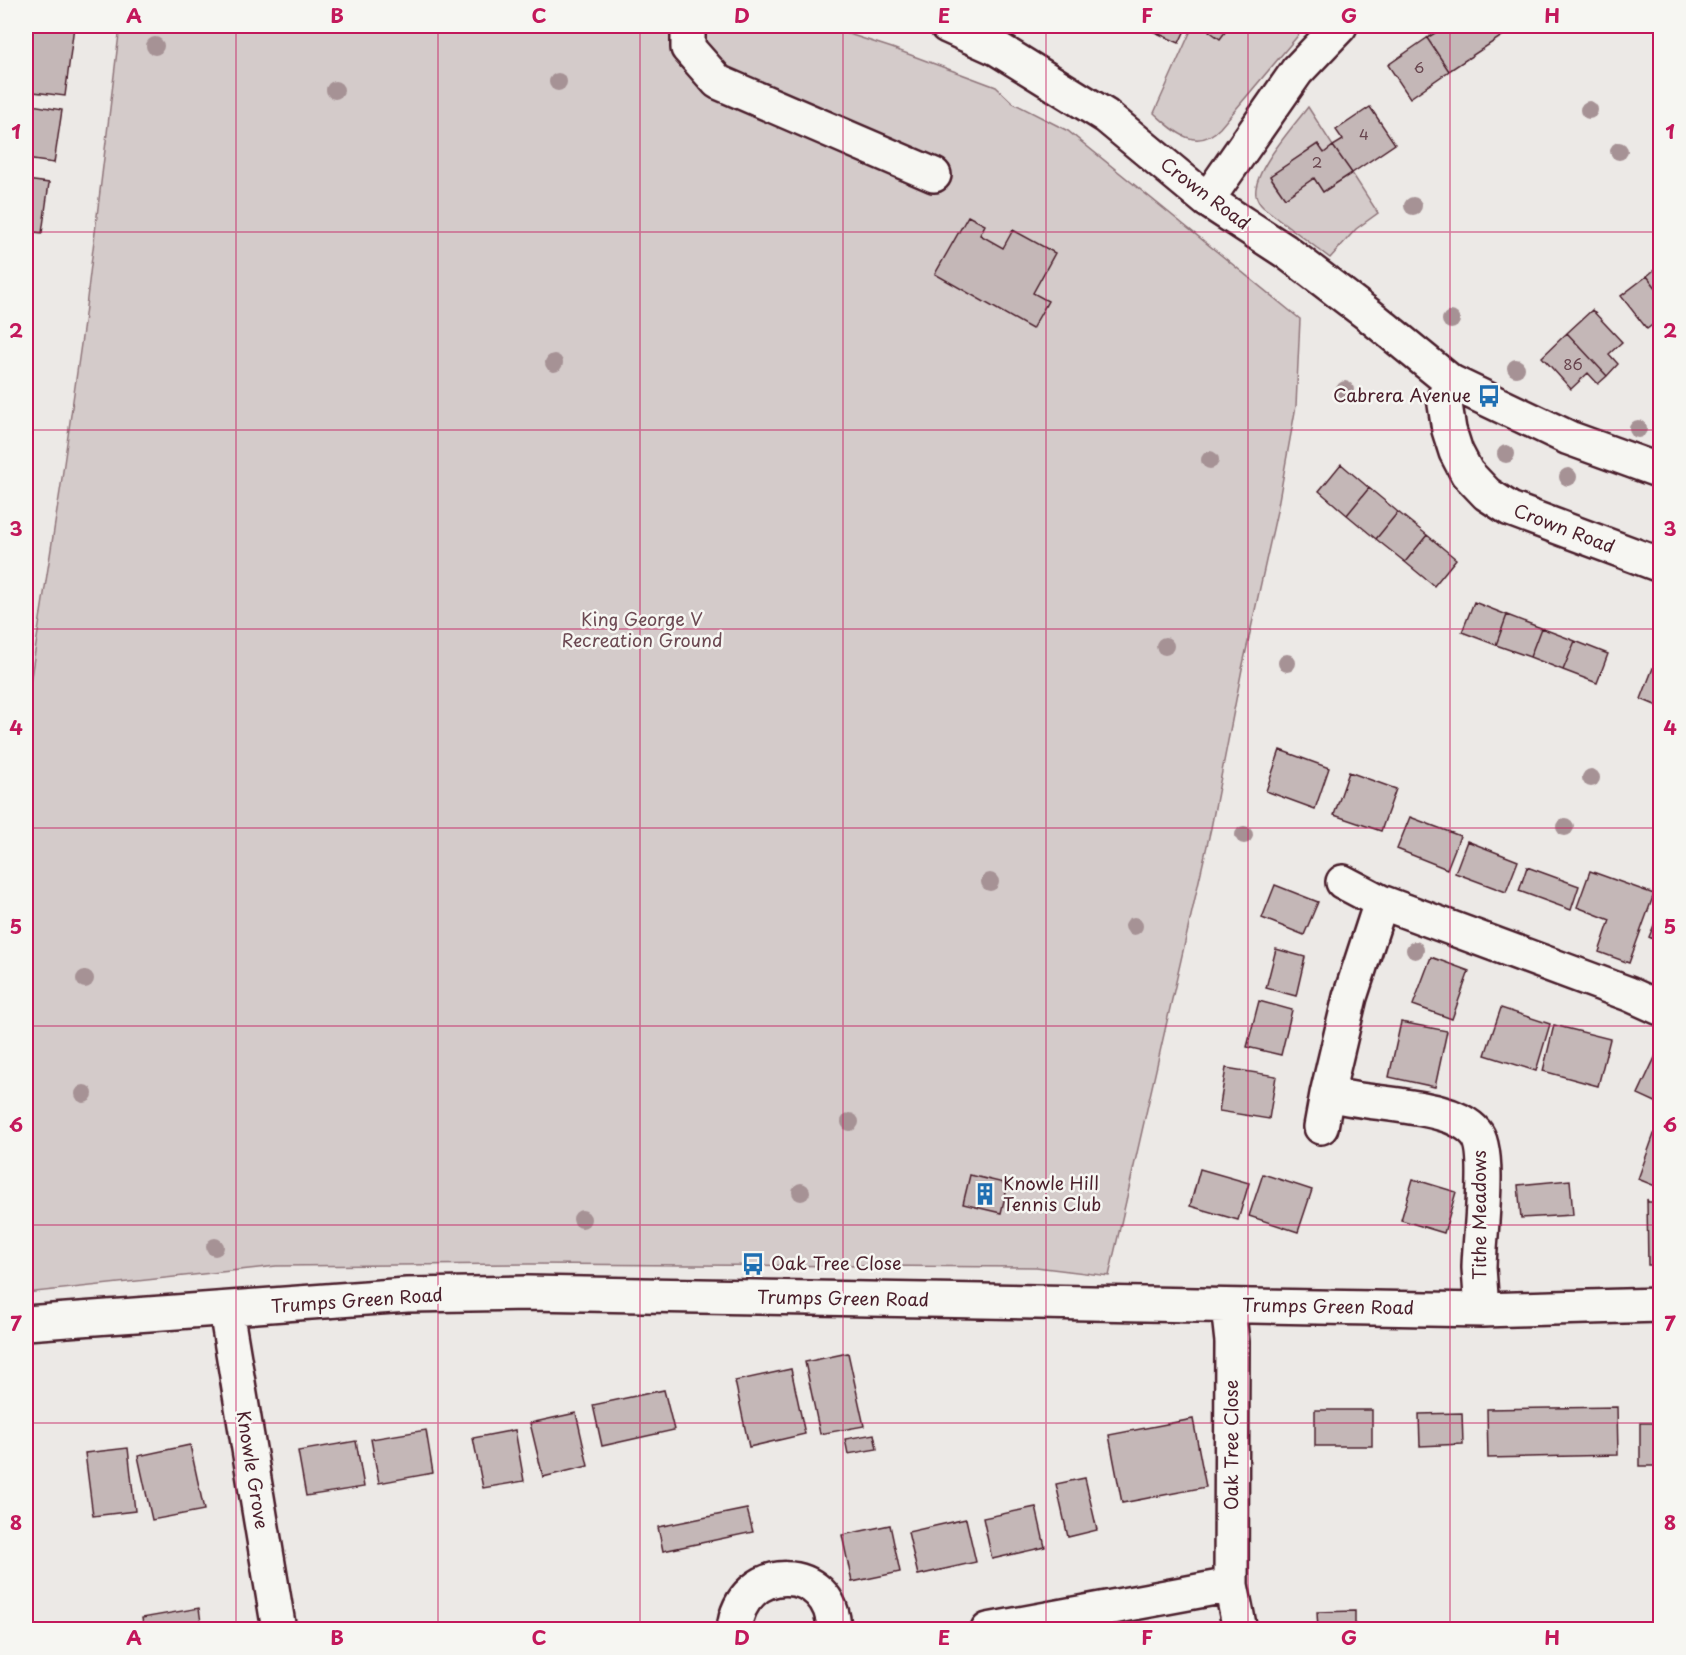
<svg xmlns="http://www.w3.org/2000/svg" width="1686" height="1655" font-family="'Playpen Sans',sans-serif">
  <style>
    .green { fill: #d4cbca; stroke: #8f757a; stroke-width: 1.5 }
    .building { fill: #c4b7b7; stroke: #4a1f2b; stroke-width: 1.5 }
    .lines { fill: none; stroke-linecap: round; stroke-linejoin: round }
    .minor-casing { stroke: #4a1f2b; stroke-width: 38 }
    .minor { stroke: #f6f6f2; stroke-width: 33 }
    .tree { fill: #a69295 }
    .grid { fill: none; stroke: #c2185b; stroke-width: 1.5; stroke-opacity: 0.55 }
    .labels { text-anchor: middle; stroke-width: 5; stroke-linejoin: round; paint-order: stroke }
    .number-label { font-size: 15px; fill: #68454e }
    .street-label { font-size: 18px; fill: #4a1f2b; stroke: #f6f6f2 }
    .poi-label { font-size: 18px; fill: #4a1f2b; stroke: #f6f6f2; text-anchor: start }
    .park-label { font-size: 18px; fill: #6c4a53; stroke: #f6f6f2 }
    .neatline { fill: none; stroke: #c2185b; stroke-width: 2 }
    .grid-label { font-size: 20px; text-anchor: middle; font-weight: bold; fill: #c2185b }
  </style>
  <rect width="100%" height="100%" fill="#ece9e6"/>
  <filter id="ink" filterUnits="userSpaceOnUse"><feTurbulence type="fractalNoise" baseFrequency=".0167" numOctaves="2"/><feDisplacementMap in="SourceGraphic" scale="12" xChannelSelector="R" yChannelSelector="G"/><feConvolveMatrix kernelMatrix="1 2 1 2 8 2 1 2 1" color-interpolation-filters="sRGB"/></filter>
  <g filter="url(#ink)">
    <!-- green -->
    <path class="green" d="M120,26H824L892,48L996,87L1013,103L1068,131L1300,319L1296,406L1277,511L1242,669L1211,828L1109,1276L1036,1267L530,1264L276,1266L26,1293V709L61,485L84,323Z
      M1193,26H1260L1265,30L1269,26H1306L1220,128C1196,153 1174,131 1154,113Z
      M1308,107L1333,146L1324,153L1317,144L1270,177L1285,198L1314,178L1323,192L1352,173L1378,213L1356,229L1330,258L1263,207C1260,204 1257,200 1256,195C1252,172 1293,127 1308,107Z"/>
    <!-- building -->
    <path class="building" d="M26,26H74L65,96L26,91Z
      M1149,26H1187L1179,43L1148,29Z
      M1214,26H1218L1226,31L1220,39L1209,31Z
      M1446,26H1504L1508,32L1449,71L1427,38Z
      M1427,38L1449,71L1410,98L1388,65Z
      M26,104L62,110L54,163L26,159Z
      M1370,107L1395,144L1352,173L1333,146L1343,140L1336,130Z
      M1318,144L1324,153L1333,146L1352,173L1323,192L1314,178L1285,198L1270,176Z
      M26,180L49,183L42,233L26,231Z
      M968,216L985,225L980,235L1003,248L1013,230L1055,253L1033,293L1048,301L1032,329L935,274Z
      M26,249L32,250L28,313H26Z
      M1660,265V293L1647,276Z
      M1647,276L1660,293V319L1647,329L1621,296Z
      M1592,310L1622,342L1609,354L1618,364L1607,376L1567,333Z
      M1567,333L1607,376L1598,384L1588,373L1571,389L1542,357Z
      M1341,464L1369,488L1347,515L1319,491Z
      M1369,488L1398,512L1376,539L1347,515Z
      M1398,512L1427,535L1405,562L1376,539Z
      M1427,535L1456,559L1434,586L1405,562Z
      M1474,602L1507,615L1496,645L1462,632Z
      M1507,615L1541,628L1530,657L1496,645Z
      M1541,628L1575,641L1563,670L1530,657Z
      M1575,641L1608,654L1597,683L1563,670Z
      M1653,668L1660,670V707L1641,699Z
      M1280,750L1329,768L1315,809L1266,791Z
      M1349,772L1396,789L1381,831L1334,815Z
      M1410,817L1460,836L1447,869L1397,849Z
      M1467,841L1518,861L1506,892L1455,873Z
      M1527,867L1579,886L1571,910L1519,891Z
      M1590,871L1654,894L1629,963L1599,952L1610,920L1577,907Z
      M1275,885L1318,902L1304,935L1262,918Z
      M1660,911V942L1649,937Z
      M1276,949L1305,957L1296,996L1266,988Z
      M1431,957L1469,971L1452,1019L1413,1005Z
      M1259,1001L1292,1010L1281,1055L1247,1047Z
      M1501,1008L1550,1024L1536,1071L1485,1055Z
      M1401,1022L1447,1031L1435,1087L1389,1077Z
      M1554,1025L1610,1039L1598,1086L1543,1071Z
      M1659,1049L1660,1050V1104L1638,1094Z
      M1226,1068L1276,1076L1269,1119L1219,1111Z
      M1658,1123L1660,1124V1188L1638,1179Z
      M1200,1169L1249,1183L1238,1220L1190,1206Z
      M1263,1174L1312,1190L1298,1232L1249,1216Z
      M970,1175L1008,1184L1001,1213L963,1204Z
      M1413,1179L1456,1192L1444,1233L1401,1220Z
      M1570,1180L1573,1215L1521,1218L1518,1185Z
      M1647,1199L1648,1202H1660V1265H1648Z
      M848,1353L864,1426L820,1434L805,1362Z
      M791,1369L805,1434L749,1447L735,1381Z
      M664,1390L674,1430L602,1446L593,1405Z
      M1617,1407L1618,1455L1488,1458L1487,1409Z
      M1315,1410H1372V1446H1315Z
      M576,1413L588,1466L543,1477L530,1423Z
      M1462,1413L1463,1444L1420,1446L1419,1414Z
      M1193,1419L1206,1487L1122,1503L1109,1435Z
      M1640,1423H1660V1466H1640Z
      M426,1430L433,1473L379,1483L371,1439Z
      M515,1430L524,1481L483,1488L473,1438Z
      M874,1434L877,1449L848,1454L845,1439Z
      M356,1441L364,1487L306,1496L298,1451Z
      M190,1445L204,1510L152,1520L138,1456Z
      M128,1448L135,1511L93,1516L85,1453Z
      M26,1472L31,1494L26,1496Z
      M1085,1478L1097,1530L1068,1537L1056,1484Z
      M1036,1507L1045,1547L992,1559L983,1518Z
      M747,1509L753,1532L663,1551L658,1527Z
      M966,1519L976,1562L918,1575L908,1532Z
      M890,1525L900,1572L852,1582L842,1535Z
      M199,1608L202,1630H144L142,1618Z
      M1355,1611V1630H1318L1317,1612Z"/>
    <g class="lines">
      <!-- minor casing -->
      <g class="minor-casing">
        <path id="minor" d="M688,26V48L718,82L934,175
          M947,26L998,49L1106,116L1207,200L1285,251L1369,315L1451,382L1569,438L1660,471
          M1207,200L1297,71L1340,26
          M1451,382L1444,398L1449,430L1456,452L1467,473L1487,494L1510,509L1660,565
          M1343,882L1381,902
          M1321,1127L1327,1094
          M226,1310L279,1630
          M1482,1310C1481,1296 1480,1282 1479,1268C1479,1241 1492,1151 1476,1133C1468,1123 1452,1116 1440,1113C1403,1103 1365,1103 1327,1094L1350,997L1381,902L1629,994L1660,1008
          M26,1323L407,1295L527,1293L1482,1310L1660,1305
          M1231,1585L1240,1630
          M734,1630C741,1560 833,1563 834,1630
          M988,1630L1231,1585L1232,1342L1228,1306"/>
      </g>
      <!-- minor -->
      <use href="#minor" class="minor"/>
    </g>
    <!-- trees -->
    <g class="tree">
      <circle cx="155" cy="46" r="9"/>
      <circle cx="558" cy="82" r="9"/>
      <circle cx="335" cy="90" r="9"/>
      <circle cx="1589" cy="110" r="9"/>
      <circle cx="1619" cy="151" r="9"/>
      <circle cx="1413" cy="206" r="9"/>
      <circle cx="1451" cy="320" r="9"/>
      <circle cx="554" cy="363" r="9"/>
      <circle cx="1516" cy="368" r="9"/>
      <circle cx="1345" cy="390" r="9"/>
      <circle cx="1638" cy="429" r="9"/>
      <circle cx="1506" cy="454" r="9"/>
      <circle cx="1210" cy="460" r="9"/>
      <circle cx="1568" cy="477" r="9"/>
      <circle cx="1165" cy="646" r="9"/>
      <circle cx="1287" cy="663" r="9"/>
      <circle cx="1591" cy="778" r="9"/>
      <circle cx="1565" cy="827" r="9"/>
      <circle cx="1244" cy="835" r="9"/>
      <circle cx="990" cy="882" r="9"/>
      <circle cx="1134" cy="926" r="9"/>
      <circle cx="1415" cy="950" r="9"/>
      <circle cx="85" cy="979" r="9"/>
      <circle cx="84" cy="1094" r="9"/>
      <circle cx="850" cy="1122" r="9"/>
      <circle cx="801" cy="1192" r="9"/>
      <circle cx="582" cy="1219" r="9"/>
      <circle cx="215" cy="1247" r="9"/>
    </g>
  </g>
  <!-- grid -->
  <path class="grid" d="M236,26V1630M438,26V1630M640,26V1630M843,26V1630M1046,26V1630M1248,26V1630M1450,26V1630M26,232H1660M26,430H1660M26,629H1660M26,828H1660M26,1026H1660M26,1225H1660M26,1423H1660"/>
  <!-- icons -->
  <defs>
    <g id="bus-bare" transform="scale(1.8)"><path d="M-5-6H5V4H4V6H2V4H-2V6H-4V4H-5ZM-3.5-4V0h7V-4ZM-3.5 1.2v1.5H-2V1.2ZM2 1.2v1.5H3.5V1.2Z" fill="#1f6fb2" stroke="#f6f6f2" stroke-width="2.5" paint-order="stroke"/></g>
    <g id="building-bare" transform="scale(1.8)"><path d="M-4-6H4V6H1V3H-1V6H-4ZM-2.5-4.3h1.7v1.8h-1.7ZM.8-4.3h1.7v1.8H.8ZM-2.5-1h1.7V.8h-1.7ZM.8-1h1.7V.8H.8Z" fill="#1f6fb2" stroke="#f6f6f2" stroke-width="2.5" paint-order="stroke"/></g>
  </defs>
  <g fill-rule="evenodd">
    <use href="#bus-bare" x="1489" y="396"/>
    <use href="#building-bare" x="985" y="1194"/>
    <use href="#bus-bare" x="753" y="1264"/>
  </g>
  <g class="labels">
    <!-- number labels -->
    <g class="number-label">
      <text x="1419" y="73">6</text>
      <text x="1364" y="140">4</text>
      <text x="1317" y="168">2</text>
      <text x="1573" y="370">86</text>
    </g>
    <!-- street labels -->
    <g class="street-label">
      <text transform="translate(1205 194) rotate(37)" y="6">Crown Road</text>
      <text transform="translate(1564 529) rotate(21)" y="6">Crown Road</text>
      <text transform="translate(1480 1215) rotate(-90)" y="6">Tithe Meadows</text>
      <text transform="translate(843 1299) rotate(1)" y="6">Trumps Green Road</text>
      <text transform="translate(357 1301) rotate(-4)" y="6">Trumps Green Road</text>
      <text transform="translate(1328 1307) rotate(1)" y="6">Trumps Green Road</text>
      <text transform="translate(1232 1445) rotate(-90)" y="6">Oak Tree Close</text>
      <text transform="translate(252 1470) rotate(81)" y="6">Knowle Grove</text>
    </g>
    <!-- poi labels -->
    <g class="poi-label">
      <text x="1471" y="402" text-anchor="end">Cabrera Avenue</text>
      <text x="1003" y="1190">Knowle Hill<tspan x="1003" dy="21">Tennis Club</tspan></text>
      <text x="771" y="1270">Oak Tree Close</text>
    </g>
    <!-- park labels -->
    <g class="park-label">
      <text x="642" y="626">King George V<tspan x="642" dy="21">Recreation Ground</tspan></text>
    </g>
  </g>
  <!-- margin -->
  <rect width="1686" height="1655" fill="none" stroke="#f6f6f2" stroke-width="66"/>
  <rect x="33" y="33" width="1620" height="1589" class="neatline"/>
  <g class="grid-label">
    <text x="134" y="23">A</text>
    <text x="337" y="23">B</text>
    <text x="539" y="23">C</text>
    <text x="742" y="23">D</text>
    <text x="944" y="23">E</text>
    <text x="1147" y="23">F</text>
    <text x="1349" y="23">G</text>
    <text x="1552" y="23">H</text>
    <text x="16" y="139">1</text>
    <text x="1670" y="139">1</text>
    <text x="16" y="338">2</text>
    <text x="1670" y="338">2</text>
    <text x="16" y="536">3</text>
    <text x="1670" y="536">3</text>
    <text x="16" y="735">4</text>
    <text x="1670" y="735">4</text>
    <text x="16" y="934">5</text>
    <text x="1670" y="934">5</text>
    <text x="16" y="1132">6</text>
    <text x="1670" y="1132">6</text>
    <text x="16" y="1331">7</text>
    <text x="1670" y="1331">7</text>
    <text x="16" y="1530">8</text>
    <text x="1670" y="1530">8</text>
    <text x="134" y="1645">A</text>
    <text x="337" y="1645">B</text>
    <text x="539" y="1645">C</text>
    <text x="742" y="1645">D</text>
    <text x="944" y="1645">E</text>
    <text x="1147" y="1645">F</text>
    <text x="1349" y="1645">G</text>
    <text x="1552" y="1645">H</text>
  </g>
</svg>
